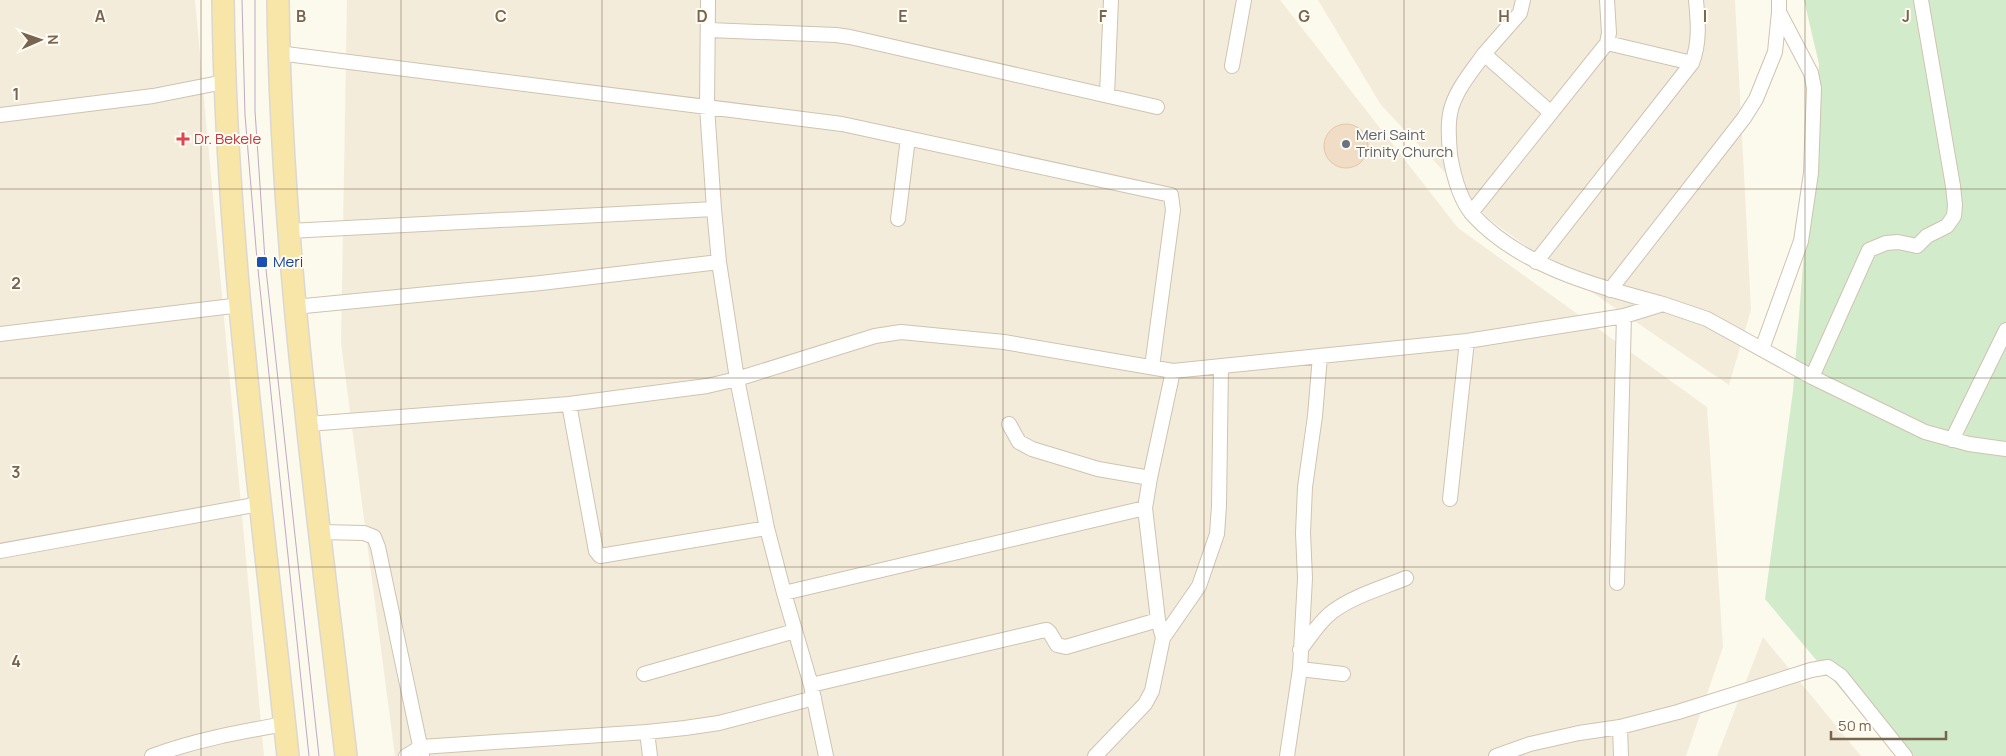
<svg xmlns="http://www.w3.org/2000/svg" width="2006" height="756" font-family="Manrope,sans-serif">
  <style>
    .residential { fill: #f4ecdb }
    .green { fill: #d2ebca }
    .building { fill: #f1ddc5; stroke: #e4c6a5 }
    .lines { fill: none; stroke-linecap: round; stroke-linejoin: round }
    .street-casing { stroke: #cfc3b1; stroke-width: 16 }
    .primary-casing { stroke: #dcd7d1; stroke-width: 24 }
    .street { stroke: #fff; stroke-width: 14 }
    .primary { stroke: #f8e6a8; stroke-width: 21 }
    .tram { stroke: #bea9c8; stroke-width: 1 }
    .grid { fill: none; stroke: #78644f; stroke-width: 1; stroke-opacity: 0.55 }
    .health-dot { fill: #e0444e; stroke: #fffcf3; stroke-width: 2 }
    .worship-dot { fill: #6b7280; stroke: #fffcf3; stroke-width: 2 }
    .transit-dot { fill: #1a4fb4; stroke: #fffcf3; stroke-width: 2 }
    .labels { text-anchor: middle; stroke-width: 4; stroke-linejoin: round; paint-order: stroke }
    .worship-label { font-size: 15px; fill: #5b616d; stroke: #fffcf3; text-anchor: start }
    .health-label { font-size: 15px; fill: #be3a42; stroke: #fffcf3; text-anchor: start }
    .transit-label { font-size: 15px; fill: #164399; stroke: #fffcf3; text-anchor: start }
    .grid-label { font-size: 16px; text-anchor: middle; font-weight: bold; fill: #78644f; stroke: #fffcf3; stroke-width: 4; stroke-linejoin: round; paint-order: stroke }
  </style>
  <rect width="100%" height="100%" fill="#fcf9ed"/>
  <!-- residential -->
  <path class="residential" d="M0,0H195L264,756H0Z
    M347,0H1280L1458,228L1707,407L1723,647L1686,756H395L341,343Z
    M1318,0H1735L1751,310L1729,385L1559,270L1490,220L1381,105Z
    M1763,637L1861,756H1717Z"/>
  <!-- green -->
  <path class="green" d="M1804,0H2006V756H1897L1765,599L1793,391L1819,64Z"/>
  <!-- building -->
  <path class="building" d="M1324 146a22 22 0 1 1 44 0a22 22 0 1 1-44 0Z"/>
  <g class="lines">
    <!-- street casing -->
    <g class="street-casing">
      <path id="street" d="M708,0L707,107L714,209L719,262L737,379L767,528L784,593L811,685L826,756
        M1523,0L1520,13L1484,54L1550,112
        M709,30L836,35L850,37L1157,107
        M1607,43L1692,63
        M278,53L842,124L1171,195L1173,210L1152,367
        M1484,54C1473,70 1458,87 1452,106C1447,121 1449,138 1450,155C1453,173 1460,200 1473,215C1521,267 1596,286 1663,304
        M1232,66L1244,0
        M1107,95L1111,0
        M0,115L153,96L224,82
        M1471,213L1607,43L1609,33L1607,0
        M898,219L908,138
        M289,231L714,209
        M1536,262L1692,63C1700,42 1698,22 1696,0
        M1610,290L1744,118L1756,99L1775,52L1779,12
        M294,307L541,283L719,262
        M0,334L241,305
        M1762,349L1801,241L1811,173L1814,88L1811,73L1779,12V0
        M1173,371L1150,478L1145,508L1158,620L1163,638L1199,586L1217,534L1219,506L1221,367
        M1812,377L1869,250L1886,243L1898,242L1917,246L1927,236L1947,226L1954,216L1955,205L1953,186L1921,0
        M569,404L596,551L600,556L767,528
        M308,424L569,404L707,386L737,379L875,336L901,332L1004,342L1173,371L1467,341L1624,316L1663,304L1707,319L1812,377L1925,432L1969,444L2006,449
        M1009,424L1019,442L1032,449L1098,469L1150,478
        M1952,440L2006,330
        M1450,499L1467,341
        M320,532L364,533L374,537L378,547L422,755
        M0,551L260,504
        M1617,583L1624,316
        M784,593L1145,508
        M1300,650C1310,637 1319,622 1332,612C1353,596 1382,588 1406,578
        M1300,669L1305,578L1303,533L1305,487L1315,416L1320,356
        M644,674L795,631
        M811,685L1041,631L1047,630L1050,633L1057,645L1066,647L1158,620
        M1620,727L1621,756
        M647,732L650,756
        M152,756C195,740 240,732 284,724
        M406,756L421,747L647,732L685,728L719,723L814,698
        M1095,756L1145,704L1152,691L1163,638
        M1287,756L1300,669L1343,674
        M1496,756L1530,744L1579,733L1620,727L1678,712L1811,670L1828,667L1841,676L1905,756"/>
    </g>
    <!-- primary casing -->
    <g class="primary-casing">
      <path id="primary" d="M223,0C226,253 262,505 288,756
        M278,0C281,253 317,505 346,756"/>
    </g>
    <!-- street -->
    <use href="#street" class="street"/>
    <!-- primary -->
    <use href="#primary" class="primary"/>
    <!-- tram -->
    <path class="tram" d="M242,0L245,115L257,260L309,756
      M255,0V111L265,260L319,756"/>
  </g>
  <!-- grid -->
  <path class="grid" d="M201,0V756M401,0V756M602,0V756M802,0V756M1003,0V756M1204,0V756M1404,0V756M1605,0V756M1805,0V756M0,189H2006M0,378H2006M0,567H2006"/>
  <!-- markers -->
  <path class="health-dot" d="M180.5 131.5h5v5h5v5h-5v5h-5v-5h-5v-5h5z"/>
  <circle class="worship-dot" cx="1346" cy="144" r="5"/>
  <rect class="transit-dot" x="256" y="256" width="12" height="12" rx="2.5"/>
  <g class="labels">
    <!-- worship labels -->
    <g class="worship-label">
      <text x="1356" y="140">Meri Saint<tspan x="1356" dy="17">Trinity Church</tspan></text>
    </g>
    <!-- health labels -->
    <g class="health-label">
      <text x="194" y="144">Dr. Bekele</text>
    </g>
    <!-- transit labels -->
    <g class="transit-label">
      <text x="273" y="267">Meri</text>
    </g>
  </g>
  <g class="grid-label">
    <text x="100" y="22">A</text>
    <text x="301" y="22">B</text>
    <text x="501" y="22">C</text>
    <text x="702" y="22">D</text>
    <text x="903" y="22">E</text>
    <text x="1103" y="22">F</text>
    <text x="1304" y="22">G</text>
    <text x="1504" y="22">H</text>
    <text x="1705" y="22">I</text>
    <text x="1906" y="22">J</text>
    <text x="16" y="100">1</text>
    <text x="16" y="289">2</text>
    <text x="16" y="478">3</text>
    <text x="16" y="667">4</text>
  </g>
  <!-- north arrow -->
  <g transform="translate(40 40) rotate(88)" stroke="#fffcf3" stroke-width="4" paint-order="stroke">
  <path d="M0-4L9 19L0 12L-9 19Z" fill="#78644f"/>
  <text y="-8" font-size="14" font-weight="bold" text-anchor="middle" fill="#78644f">N</text>
  </g>
  <!-- scale -->
  <path d="M1831 731v8h115v-8" fill="none" stroke="#78644f" stroke-width="2.5"/>
  <text x="1838" y="731" font-size="15" fill="#78644f" stroke="#fffcf3" stroke-width="4" paint-order="stroke">50 m</text>
</svg>
